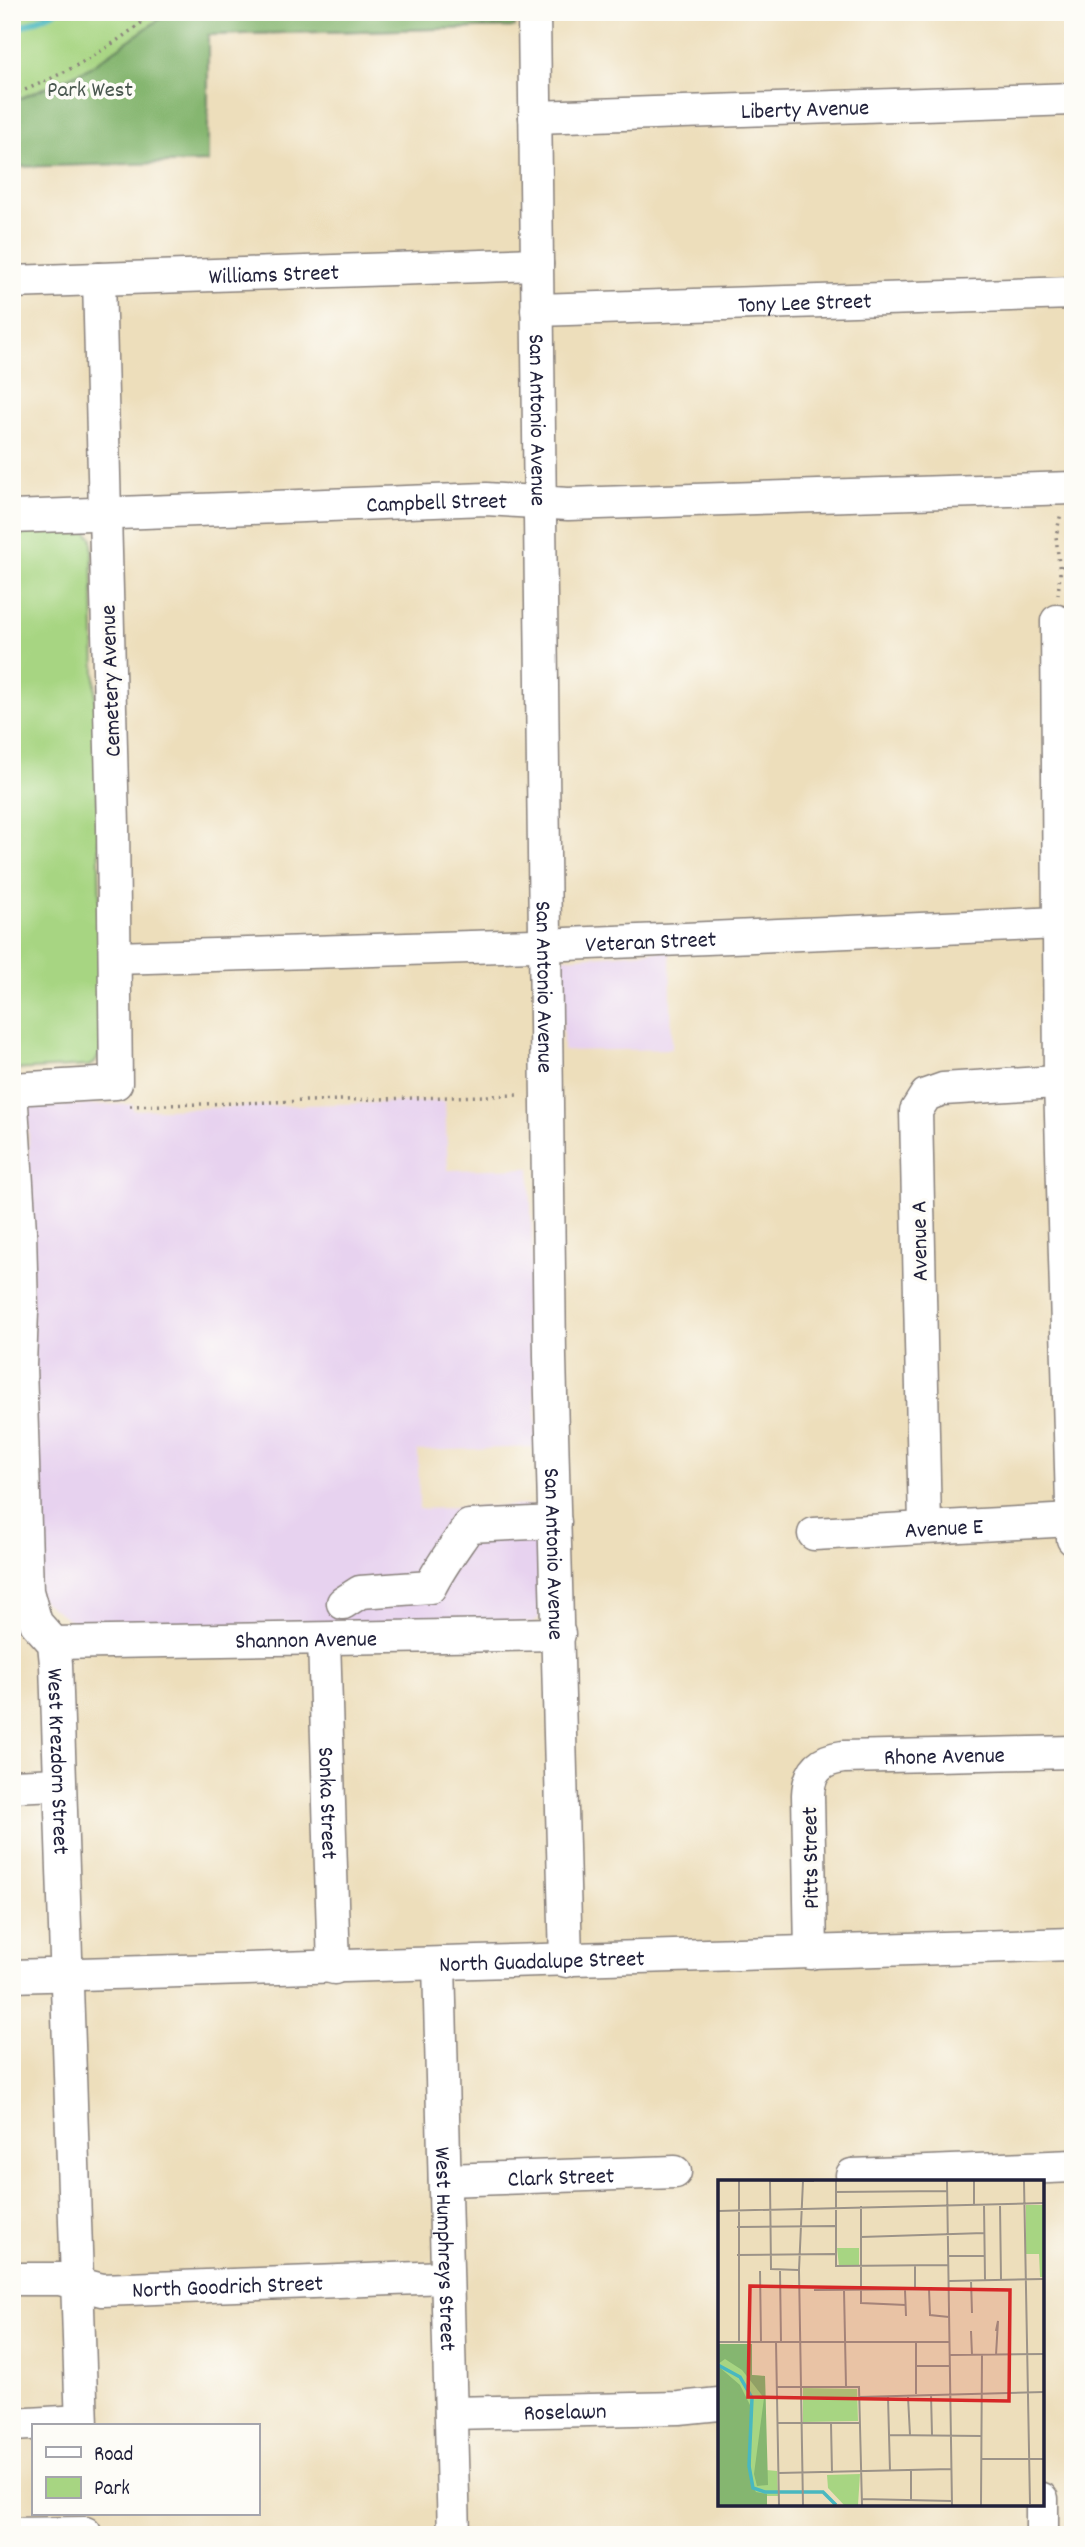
<svg xmlns="http://www.w3.org/2000/svg" width="1085" height="2547" font-family="Dekko,sans-serif">
  <style>
    .built { fill: #e7d2ef }
    .green { fill: #a7d582; stroke: #647c5e; stroke-width: 2 }
    .forest { fill: #85b670; stroke: #546c56; stroke-width: 2 }
    .lines { fill: none; stroke-linecap: round; stroke-linejoin: round }
    .stream { stroke: #49b8c0; stroke-width: 6 }
    .minor-casing { stroke: #88807b; stroke-width: 35 }
    .path { stroke: #88807b; stroke-width: 3.5; stroke-dasharray: 2 5; stroke-linecap: butt }
    .minor { stroke: #fff; stroke-width: 32 }
    .labels { text-anchor: middle; stroke-width: 7; stroke-linejoin: round; paint-order: stroke }
    .park-label { font-size: 23px; fill: #4a5850; stroke: #fdfcf7 }
    .street-label { font-size: 23px; fill: #22223b; stroke: #fdfcf7 }
    .inset-river { fill: none; stroke: #49b8c0; stroke-width: 3.5 }
    .inset-road { fill: none; stroke: #9c9388; stroke-width: 2 }
    .view { fill: #d62828; fill-opacity: 0.15; stroke: #d62828; stroke-width: 3.5 }
    .inset-edge { fill: none; stroke: #22223b; stroke-width: 3.5 }
  </style>
  <rect width="100%" height="100%" fill="#fdfcf7"/>
  <filter id="ink" filterUnits="userSpaceOnUse"><feTurbulence type="fractalNoise" baseFrequency=".0143" numOctaves="2"/><feDisplacementMap in="SourceGraphic" scale="14" xChannelSelector="R" yChannelSelector="G"/><feConvolveMatrix kernelMatrix="1 2 1 2 8 2 1 2 1" color-interpolation-filters="sRGB"/></filter>
  <filter id="wash" filterUnits="userSpaceOnUse"><feTurbulence type="fractalNoise" baseFrequency=".00686" numOctaves="4" result="noise"/><feDisplacementMap in="SourceGraphic" scale="28" xChannelSelector="R" yChannelSelector="G"/><feGaussianBlur stdDeviation="1.57" result="paint"/><feColorMatrix in="noise" values="0 0 0 0 0 0 0 0 0 0 0 0 0 0 0 0 0 1.4 0 .05"/><feComposite in="paint" operator="in"/></filter>
  <g filter="url(#wash)">
    <rect width="100%" height="100%" fill="#eddebb"/>
    <!-- built -->
    <path class="built" d="M670,950L672,1049L563,1051L562,958Z
      M445,1101L448,1170L530,1168L537,1447L418,1451L419,1509L538,1505L539,1618L533,1623L84,1630L44,1602L37,1593L28,1106L133,1104V1110Z"/>
    <!-- green -->
    <path class="green" d="M12,12H515V27L208,35L12,167Z
      M12,529H84L92,538L103,1048L95,1063L89,1066L12,1070Z"/>
    <!-- forest -->
    <path class="forest" d="M170,12H515V27L208,35V162L12,167V102L87,69Z"/>
    <g class="lines">
      <!-- stream -->
      <path class="stream" d="M12,31L55,12"/>
    </g>
  </g>
  <g filter="url(#ink)">
    <g class="lines">
      <!-- minor casing -->
      <g class="minor-casing">
        <g id="minor">
          <path id="s1" d="M534,12L550,1357L566,1961"/>
          <path id="s2" d="M535,117L1073,99"/>
          <path id="s3" d="M12,282L537,264"/>
          <path id="s4" d="M537,310L1073,293"/>
          <path id="s5" d="M12,517L486,499L568,504L1073,488"/>
          <path d="M1057,621L1060,1081L1073,1539"/>
          <path id="s6" d="M115,958L567,944L1059,923"/>
          <path d="M12,1089L116,1083L113,826L99,279"/>
          <path id="s7" d="M12,1105L20,1231L22,1311L20,1366L27,1591L36,1623L54,1643L56,1664L82,2426"/>
          <path d="M925,1526L916,1111L926,1095L943,1089L1073,1081"/>
          <path id="s8" d="M814,1534L1072,1520"/>
          <path d="M343,1603L360,1592L430,1587C441,1565 455,1547 469,1526L555,1522"/>
          <path id="s9" d="M324,1639L334,1968"/>
          <path id="s10" d="M54,1643L559,1634"/>
          <path d="M12,1786L59,1784"/>
          <path id="s11" d="M811,1953L808,1795C809,1772 819,1760 843,1757L1073,1752"/>
          <path id="s12" d="M439,1964L454,2535"/>
          <path id="s13" d="M12,1976L1073,1944"/>
          <path d="M852,2175L1073,2166"/>
          <path id="s14" d="M445,2180L675,2172"/>
          <path id="s15" d="M12,2279H60L102,2290L446,2277"/>
          <path id="s16" d="M451,2413L679,2408L719,2404"/>
          <path d="M12,2425L81,2421"/>
          <path d="M12,2534L85,2533"/>
          <path d="M1042,2535V2499"/>
        </g>
      </g>
      <!-- path -->
      <path class="path" d="M12,95C65,75 111,48 155,12
        M1060,574L1056,536L1061,513
        M1058,595L1060,574L1073,536
        M130,1106L521,1095"/>
      <!-- minor -->
      <use href="#minor" class="minor"/>
    </g>
  </g>
  <g class="labels">
    <!-- park labels -->
    <g class="park-label">
      <text x="90" y="96">Park West</text>
    </g>
    <!-- street labels -->
    <g class="street-label">
      <text dy="8" stroke="none"><textPath href="#s2" startOffset="270">Liberty Avenue</textPath></text>
      <text dy="8" stroke="none"><textPath href="#s3" startOffset="262">Williams Street</textPath></text>
      <text dy="8" stroke="none"><textPath href="#s4" startOffset="268">Tony Lee Street</textPath></text>
      <text dy="8" stroke="none"><textPath href="#s1" startOffset="408">San Antonio Avenue</textPath></text>
      <text dy="8" stroke="none"><textPath href="#s5" startOffset="425">Campbell Street</textPath></text>
      <text transform="translate(109 681) rotate(-92)" y="8">Cemetery Avenue</text>
      <text dy="8" stroke="none"><textPath href="#s6" startOffset="536">Veteran Street</textPath></text>
      <text dy="8" stroke="none"><textPath href="#s1" startOffset="975">San Antonio Avenue</textPath></text>
      <text transform="translate(918 1241) rotate(-91)" y="8">Avenue A</text>
      <text dy="8" stroke="none"><textPath href="#s8" startOffset="130">Avenue E</textPath></text>
      <text dy="8" stroke="none"><textPath href="#s1" startOffset="1542">San Antonio Avenue</textPath></text>
      <text dy="8" stroke="none"><textPath href="#s10" startOffset="252">Shannon Avenue</textPath></text>
      <text dy="8" stroke="none"><textPath href="#s11" startOffset="317">Rhone Avenue</textPath></text>
      <text dy="8" stroke="none"><textPath href="#s7" startOffset="665">West Krezdorn Street</textPath></text>
      <text dy="8" stroke="none"><textPath href="#s9" startOffset="164">Sonka Street</textPath></text>
      <text transform="translate(809 1858) rotate(-91)" y="8">Pitts Street</text>
      <text dy="8" stroke="none"><textPath href="#s13" startOffset="530">North Guadalupe Street</textPath></text>
      <text dy="8" stroke="none"><textPath href="#s14" startOffset="116">Clark Street</textPath></text>
      <text dy="8" stroke="none"><textPath href="#s12" startOffset="285">West Humphreys Street</textPath></text>
      <text dy="8" stroke="none"><textPath href="#s15" startOffset="217">North Goodrich Street</textPath></text>
      <text dy="8" stroke="none"><textPath href="#s16" startOffset="114">Roselawn</textPath></text>
    </g>
  </g>
  <!-- overview -->
  <g transform="translate(718 2180)">
    <rect width="326" height="326" fill="#eddebb"/>
    <path d="M308,25H325V97H322L321,74H308ZM119,68H141V85L121,86ZM0,164H34V195L47,196L48,290L59,291L60,316H49V325H0ZM85,208L139,209L140,241L85,242ZM142,294L140,325H126L110,308L109,295Z" fill="#a7d582"/>
    <path d="M0,164H34V195L47,196L50,305L39,306L36,294L46,218L24,190L7,179L0,184ZM0,186L22,205L32,225L33,303L38,312L49,314V325H0Z" fill="#85b670"/>
    <path class="inset-river" d="M0,185L22,197L34,218L31,286L35,308L47,312H105L118,325"/>
    <path class="inset-road" d="M21,1V162M52,1L53,89L81,90M52,1H96M85,1L81,90L85,325M118,1V86L230,85M229,1L234,325M256,1V24M306,1L312,324M117,12L230,11M266,24L267,100M282,24L283,100M143,26V123L188,125M0,31L326,23M19,47L117,46M143,57L266,53M19,75L117,74M230,76H266M197,85V109M42,91L43,162M62,91L63,162M253,100L254,133M231,101L326,99M211,109L212,135L231,137M96,110L231,109M126,110L128,206M187,110L188,136M253,151L254,175M278,151L280,141L278,175M0,162H232M58,162L61,325M198,162V214M232,175L326,174M198,186H232M59,207H141L144,325M213,214L214,255M141,217L326,212M170,217L172,291M190,217L192,255M59,243H142M113,243L114,293M171,255L264,256M264,279H326M193,290V320M61,293L233,289M144,319L234,321M263,325L264,175"/>
    <path class="view" d="M32,106L292,110L291,221L30,217Z"/>
    <rect width="326" height="326" class="inset-edge"/>
  </g>
  <!-- margin -->
  <rect width="1085" height="2547" fill="none" stroke="#fdfcf7" stroke-width="42"/>
  <!-- legend -->
  <rect x="32" y="2424" width="228" height="91" fill="#fdfcf7" stroke="#a5a5ac" stroke-width="2"/>
  <rect x="46" y="2447" width="35" height="10" fill="#ffffff" stroke="#a5a5ac" stroke-width="2"/>
  <text x="94" y="2460" font-size="21" fill="#22223b">Road</text>
  <rect x="46" y="2477" width="35" height="21" fill="#a7d582" stroke="#a5a5ac" stroke-width="2"/>
  <text x="94" y="2494" font-size="21" fill="#22223b">Park</text>
</svg>
